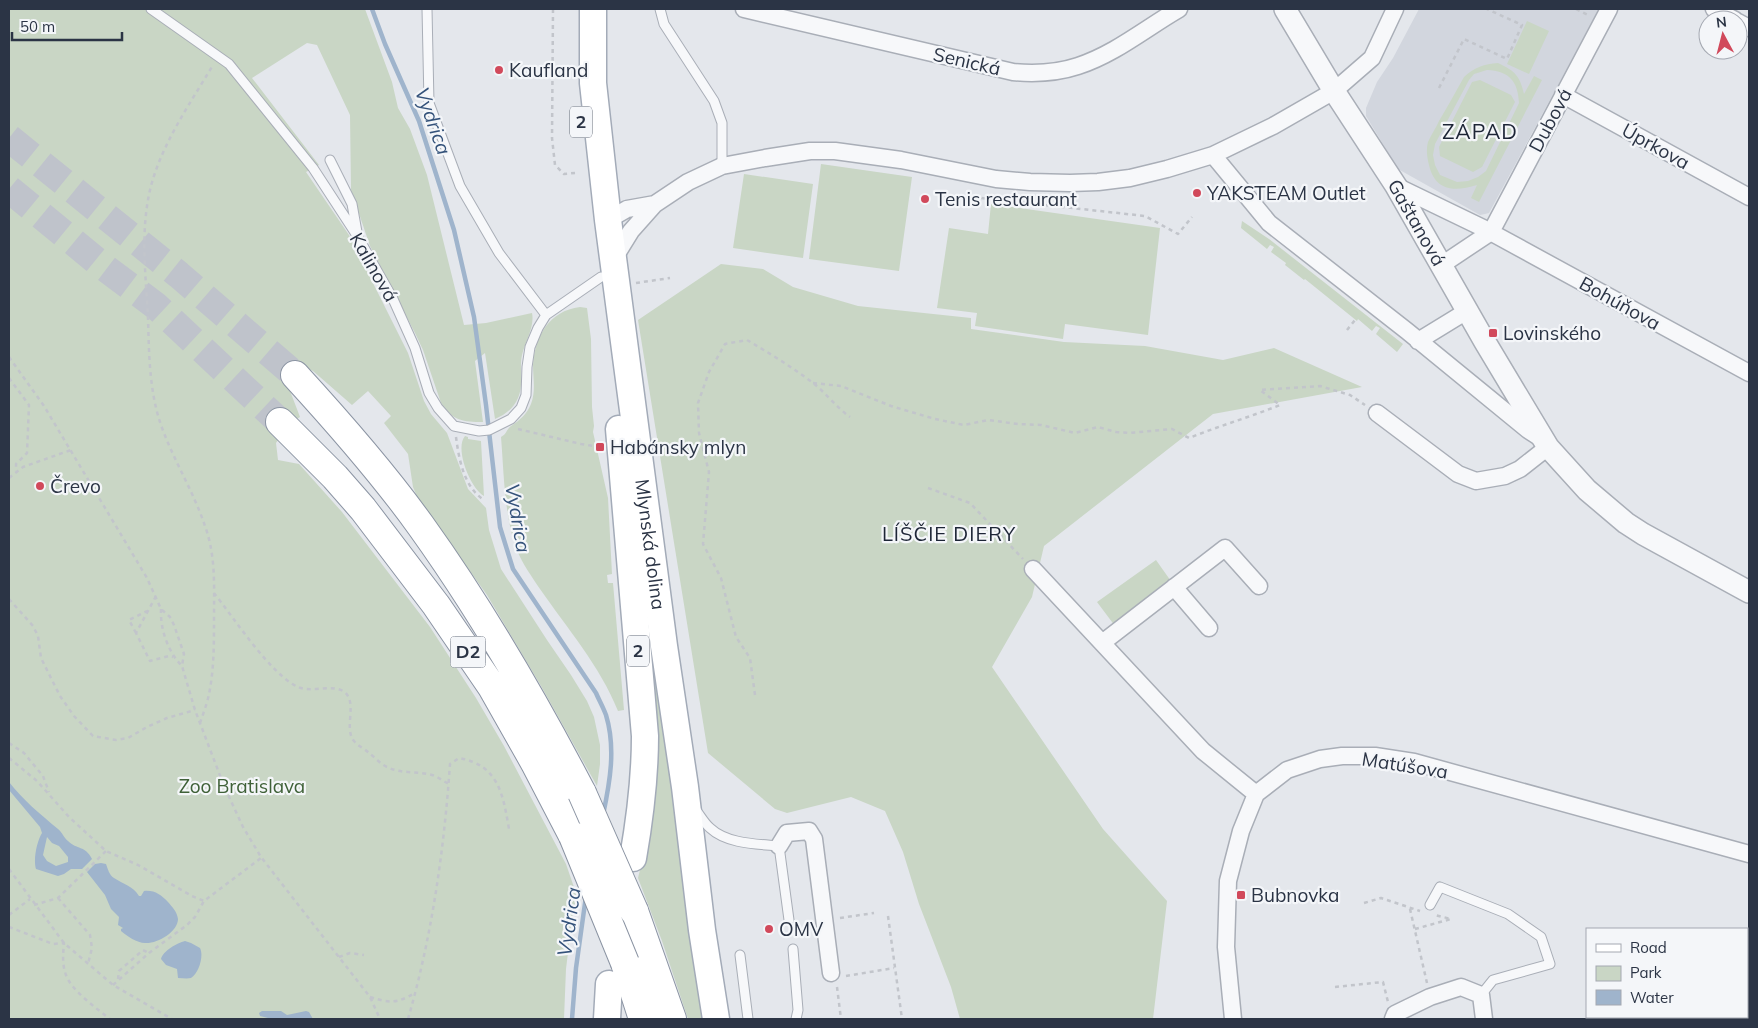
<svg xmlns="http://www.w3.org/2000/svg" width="1758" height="1028" font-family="Mulish,sans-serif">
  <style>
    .built { fill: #d2d6de }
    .green { fill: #c9d6c5; fill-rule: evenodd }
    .water { fill: #9fb4cc; fill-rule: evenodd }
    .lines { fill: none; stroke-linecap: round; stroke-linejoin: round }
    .stream { stroke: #9fb4cc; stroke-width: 4.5 }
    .motorway-tunnel { stroke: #bfc3cb; stroke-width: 28; stroke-dasharray: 28 14; stroke-linecap: butt }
    .service-casing { stroke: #a9aeb7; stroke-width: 11 }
    .minor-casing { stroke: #a9aeb7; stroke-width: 19 }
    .tertiary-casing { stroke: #a9aeb7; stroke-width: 24 }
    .primary-casing { stroke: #a3abb8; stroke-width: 29 }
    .motorway-casing { stroke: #8b94a3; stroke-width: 30 }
    .path { stroke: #c2c5cb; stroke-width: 2.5; stroke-dasharray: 4 4; stroke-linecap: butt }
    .service { stroke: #f7f8fa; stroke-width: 9 }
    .minor { stroke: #f7f8fa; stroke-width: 16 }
    .tertiary { stroke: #f7f8fa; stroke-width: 21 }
    .primary { stroke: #fff; stroke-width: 26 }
    .motorway { stroke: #fff; stroke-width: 28 }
    .motorway-bridge-casing { stroke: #8b94a3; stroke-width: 30; stroke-linecap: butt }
    .motorway-bridge { stroke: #fff; stroke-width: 28 }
    .poi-dot { fill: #d1495b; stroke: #f4f6f9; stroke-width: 2 }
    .labels { text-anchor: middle; stroke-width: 4.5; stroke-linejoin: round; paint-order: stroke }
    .shield { fill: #f4f6f9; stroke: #676e7b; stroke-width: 1 }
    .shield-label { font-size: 18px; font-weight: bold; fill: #2b3445 }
    .street-label { font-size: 19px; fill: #2b3445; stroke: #f4f6f9 }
    .poi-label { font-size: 19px; fill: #2b3445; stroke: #f4f6f9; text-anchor: start }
    .park-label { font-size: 19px; fill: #3f6138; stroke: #f4f6f9 }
    .water-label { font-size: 20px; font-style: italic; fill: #34527a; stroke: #f4f6f9 }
    .neighbourhood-label { font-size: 20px; letter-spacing: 1px; fill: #1d2536; stroke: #f4f6f9 }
    .quarter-label { font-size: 21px; letter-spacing: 1px; fill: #1d2536; stroke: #f4f6f9 }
  </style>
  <rect width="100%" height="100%" fill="#e4e7ec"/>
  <!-- built -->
  <path class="built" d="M1419,9H1599L1489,213L1485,214L1480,215L1398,169L1366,116V108L1377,82L1393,58Z"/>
  <!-- green -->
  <path class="green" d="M9,9H365L392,82L398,108L410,129L427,175L464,325L486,323L532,313C535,326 525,342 522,355C519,369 524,385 518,398C514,408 505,415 495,419L485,353L475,361L483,422C463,422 453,421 441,403L423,350L415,333L370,246L351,190L350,115L317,45L307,43L252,78L319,165L306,172L349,235L408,353L424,401L431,414L447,433L468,489L486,508L489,530L501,569L547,640L571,675L587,701L594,717L600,745V764L597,786L541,686L487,595L418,499L413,487L408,454L384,423L391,416L368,391L352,405L313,371L302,366L287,383L300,417L297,419L293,416L271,429L272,435L278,440L276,443L278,460L299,464L342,512L430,627L476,698L504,746L566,864L577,896L573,911L566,969L564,1019H9Z
    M1527,21L1549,31L1529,74L1507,64Z
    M1498,63C1515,71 1520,76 1524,94L1534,76L1542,80L1479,202L1471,198L1477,185C1454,192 1435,191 1429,165C1427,157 1426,149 1428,142C1431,135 1436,128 1439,121C1448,106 1456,91 1464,77C1475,67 1484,64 1498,63ZM1487,70C1509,71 1518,81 1519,103L1486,171L1478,177L1468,181L1457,182L1440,175L1435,165L1433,155L1435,144L1469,80L1474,74Z
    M1480,80L1511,95L1515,102L1482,167L1473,172L1440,156L1439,147L1472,82Z
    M821,164L912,177L899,271L809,259Z
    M744,174L813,184L803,258L733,248Z
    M991,204L1160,228L1148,335L1065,324L1063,339L975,326L977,313L937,308L949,228L988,234Z
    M1242,221L1269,239L1403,344L1397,352L1376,334L1380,328L1376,326L1372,331L1358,319L1357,321L1305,279L1304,280L1285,265L1286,263L1271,252L1274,247L1270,245L1267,249L1241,228Z
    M721,264L763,269L793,287L858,306L971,318V329L1064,342L1145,346L1223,360L1274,348L1362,387L1213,414L1044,546L1032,597L992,667L1103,829L1167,901L1153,1019H960L951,987L919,904L903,852L885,811L851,797L787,813L775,809L708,753L638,320Z
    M580,307L587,308L591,339L592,407L594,426L593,432L608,498L612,574L607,575L608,583H613L624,710L618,711C600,666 567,628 540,589C532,577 522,563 517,550C504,516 504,473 501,437C507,434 506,430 511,426C520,420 527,414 531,404C536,391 533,378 533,365C535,336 549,311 580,307Z
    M465,436L468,437V439L481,441L484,496C471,489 454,449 465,436Z
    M636,488L704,1019H688L662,941L638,878L648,837Z
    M1156,560L1173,584L1115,626L1097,602Z"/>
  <!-- water -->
  <path class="water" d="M9,782C23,800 40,814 58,829C62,832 64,838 68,841C77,850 85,845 92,859L82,869H71L64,874L58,876L36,869C33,859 37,841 42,833L40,827L9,790ZM47,837L52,843L59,846L68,857V862L56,866L47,861L43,855Z
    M101,863L106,864C108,869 109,875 114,878C123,884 133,886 139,896H141L144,891C155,890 161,895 168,902C172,907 177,911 178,919C178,932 157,944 145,943C137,943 127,936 121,931V929L123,928L118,925L119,917L111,909L105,895L87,872L95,864Z
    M185,941L191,943L200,948C204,956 199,973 191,978C187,979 182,978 178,978L177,969L166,965L161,959C163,951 177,943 185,941Z
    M262,1011H281L287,1015L306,1011L309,1012L313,1019H272L260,1016L259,1013Z"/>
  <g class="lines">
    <!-- stream -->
    <path class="stream" d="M372,9L385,44L419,121L454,230L474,317L486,405L500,527L513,569L596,693C599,700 603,707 606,715C616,748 610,782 603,815
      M572,1019L576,968L586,896"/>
    <!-- motorway-tunnel -->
    <path class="motorway-tunnel" d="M9,138L179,275L295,375
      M9,189L104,267L156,306L280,422"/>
    <!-- service casing -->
    <g class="service-casing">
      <path id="service" d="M151,9L229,64L313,168L358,237L393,299L415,348L429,393L438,408L454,426L479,431L489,430L511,419L521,408L526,395L527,367L530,347L538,328L546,315L601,277
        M427,9L429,103L460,186L499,253L546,315
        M660,9L664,24L714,101L722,123V166
        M330,160L352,204L357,232
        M695,809C700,815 704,823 710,828C727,844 757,844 779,846L789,920
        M1430,905L1440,887L1508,914L1541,937L1550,964L1493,980L1481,995
        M793,949L798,1010L796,1019
        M740,955L748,1019"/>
    </g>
    <!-- minor casing -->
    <g class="minor-casing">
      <path id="minor" d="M744,9L1013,72C1035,74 1057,73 1078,66C1115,54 1146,28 1179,9
        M1714,9L1735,20
        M1738,22L1749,28
        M1563,95L1749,197
        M1213,155L1269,223L1407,331L1528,430L1542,439
        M1396,186L1483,228L1749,373
        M608,220L627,209L655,204
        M615,257L631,231L655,204L688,182L722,166L765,158L810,151H835L901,160L996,179L1030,182L1070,183L1098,182L1130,178L1167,169L1213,155L1273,126L1334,91L1372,58L1395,9
        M1440,266L1491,232L1609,9
        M1418,341L1467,311
        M1377,413L1458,474L1476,481L1505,476L1520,469L1548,447
        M1033,569L1203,751L1256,794
        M1174,587L1209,628
        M1102,643L1225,548L1259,586
        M779,846L787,833L809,831L814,839L831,973
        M1233,1019L1226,947L1228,881L1241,831L1256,794L1287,770L1320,759L1342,756H1375L1414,762L1749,854
        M1393,1019L1395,1014L1430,997L1461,987L1481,995L1484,1019"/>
    </g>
    <!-- tertiary casing -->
    <g class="tertiary-casing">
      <g id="tertiary">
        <path id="s1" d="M1285,9L1334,91L1396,186L1485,342L1548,447L1587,490L1626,523L1643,534L1749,592"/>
      </g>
    </g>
    <!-- primary casing -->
    <g class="primary-casing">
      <g id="primary">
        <path id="s2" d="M593,9V83L608,220L664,646L685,787L702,930L716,1019"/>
        <path d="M619,429L645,736C645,778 640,818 633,858"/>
        <path d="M607,1019L609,984"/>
      </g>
    </g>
    <!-- motorway casing -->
    <g class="motorway-casing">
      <path id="motorway" d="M295,375C339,423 383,473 421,526C482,611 534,701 582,793
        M280,422L335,477L363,509L436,605L492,687L535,763L573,836
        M634,911L672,1019
        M625,963L643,1019"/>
    </g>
    <!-- path -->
    <path class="path" d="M553,9L552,138L555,165L564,174L575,173
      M1576,9L1590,16
      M1439,88L1464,39L1507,59L1522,25L1487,9
      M981,198L1145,216L1178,234L1192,217
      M636,283L670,278
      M1347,330L1355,320
      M9,357L44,406L147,578L161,609L170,617L174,625L184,654L182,666L195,710L224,786L243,827L261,857L370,997L380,1019
      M9,378L29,405L27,453L16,464V471
      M813,383L841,386L891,406L935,419L964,425L988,420L1018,424L1041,425L1075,433L1098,427L1116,432L1129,433L1172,429L1189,438C1219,426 1250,417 1280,405L1260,390L1320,386L1350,395L1365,405
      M518,429L581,444L600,447
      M456,437C459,460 464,487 484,500
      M9,478L23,467L71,450
      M928,488L970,503L1023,559
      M214,593C234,618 271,675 298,687C312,693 330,684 343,691C359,701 343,728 354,741C358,746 365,749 369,753C375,757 380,764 387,767C401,774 417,771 432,775C438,777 443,781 449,784
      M156,596L136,633L150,661L169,656L173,657
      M9,599L33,626L38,636L41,658L60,696L74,716L93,736L116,740L128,738L147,727L167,718L195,710
      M161,609C160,629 168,652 182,666
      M136,633L129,620L147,611
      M755,695L750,658L736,637L721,578L703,544L709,472L699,433L698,403L709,372L725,344L747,340C769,353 792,367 813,383C826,393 836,407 850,417
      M200,723C203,714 207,704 209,694C214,670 214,644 214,619C214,587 216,556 205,526C193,490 172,458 160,422C149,388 149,352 148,317C146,279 141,239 148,200C156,152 188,107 213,65
      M9,743L24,753L43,776L49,792
      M9,758L37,781L69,817L106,851L138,865L192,896L204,901
      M9,869L64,943L113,985L172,1019
      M58,898L90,935L92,948L88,964
      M1364,903L1381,898L1420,911
      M34,905L58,898L106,851
      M1410,909L1427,983
      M9,915L30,899
      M888,916L902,1019
      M840,918L874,913
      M9,927L53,944L64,943C63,954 62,964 66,975C71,990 97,1009 110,1019
      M1415,929L1451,919L1435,915
      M339,957L350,953L364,955
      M846,976L894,968
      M118,979L119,971L143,950L149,953
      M113,985L149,953L187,925L195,917L204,901L261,858
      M837,987L841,1019
      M1335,987L1383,982L1388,1002
      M370,997C390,1003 396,1004 415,993
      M408,1019C432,936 444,850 450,764L459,758C499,765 503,795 509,829"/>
    <!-- service -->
    <use href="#service" class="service"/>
    <!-- minor -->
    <use href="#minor" class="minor"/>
    <!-- tertiary -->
    <use href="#tertiary" class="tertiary"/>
    <!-- primary -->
    <use href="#primary" class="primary"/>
    <!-- motorway -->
    <use href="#motorway" class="motorway"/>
    <!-- motorway-bridge casing -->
    <g class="motorway-bridge-casing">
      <path id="motorway-bridge" d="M582,793L634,911
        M573,836L625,963"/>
    </g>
    <!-- motorway-bridge -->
    <use href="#motorway-bridge" class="motorway-bridge"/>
  </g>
  <!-- markers -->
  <g class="poi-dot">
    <circle cx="499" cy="70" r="5"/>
    <circle cx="1197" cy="193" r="5"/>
    <circle cx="925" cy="199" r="5"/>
    <rect x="1488" y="328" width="10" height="10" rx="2.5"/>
    <rect x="595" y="442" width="10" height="10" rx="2.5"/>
    <circle cx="40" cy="486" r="5"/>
    <rect x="1236" y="890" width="10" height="10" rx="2.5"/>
    <circle cx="769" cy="929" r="5"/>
  </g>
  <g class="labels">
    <!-- shield labels -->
    <g class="shield">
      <rect x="570" y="106.5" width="22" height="31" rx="4"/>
      <rect x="627" y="635.5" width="22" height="31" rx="4"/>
      <rect x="450.5" y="636.5" width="35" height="31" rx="4"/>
    </g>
    <g class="shield-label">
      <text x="581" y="128">2</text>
      <text x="638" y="657">2</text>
      <text x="468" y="658">D2</text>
    </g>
    <!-- street labels -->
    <g class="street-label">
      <text transform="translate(967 61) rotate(13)" y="7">Senická</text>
      <text transform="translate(1550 120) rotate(-62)" y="7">Dubová</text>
      <text transform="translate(1656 146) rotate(29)" y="7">Úprkova</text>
      <text dy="7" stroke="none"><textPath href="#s1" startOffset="251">Gaštanová</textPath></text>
      <text transform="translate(374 267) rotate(60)" y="7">Kalinová</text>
      <text transform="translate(1620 303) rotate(29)" y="7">Bohúňova</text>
      <text dy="7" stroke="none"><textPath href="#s2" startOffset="539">Mlynská dolina</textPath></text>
      <text transform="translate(1405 765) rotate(9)" y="7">Matúšova</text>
    </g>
    <!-- poi labels -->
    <g class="poi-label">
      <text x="509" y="77">Kaufland</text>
      <text x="1207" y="200">YAKSTEAM Outlet</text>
      <text x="935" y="206">Tenis restaurant</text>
      <text x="1503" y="340">Lovinského</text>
      <text x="610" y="454">Habánsky mlyn</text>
      <text x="50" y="493">Črevo</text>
      <text x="1251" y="902">Bubnovka</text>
      <text x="779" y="936">OMV</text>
    </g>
    <!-- park labels -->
    <g class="park-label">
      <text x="242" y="793">Zoo Bratislava</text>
    </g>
    <!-- water labels -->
    <g class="water-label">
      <text transform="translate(433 121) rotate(70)" y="7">Vydrica</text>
      <text transform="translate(518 518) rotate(80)" y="7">Vydrica</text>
      <text transform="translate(569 922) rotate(-82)" y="7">Vydrica</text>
    </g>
    <!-- neighbourhood labels -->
    <g class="neighbourhood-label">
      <text x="949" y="541">LÍŠČIE DIERY</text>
    </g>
    <!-- quarter labels -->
    <g class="quarter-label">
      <text x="1480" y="139">ZÁPAD</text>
    </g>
  </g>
  <!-- border -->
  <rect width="1758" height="1028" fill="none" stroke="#2b3445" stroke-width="20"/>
  <!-- legend -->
  <rect x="1586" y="928" width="162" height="90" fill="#f4f6f9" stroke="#a4a8b1"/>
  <rect x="1596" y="944" width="25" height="8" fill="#ffffff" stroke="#a4a8b1"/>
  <text x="1630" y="953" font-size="15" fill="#2b3445">Road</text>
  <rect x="1596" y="966" width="25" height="15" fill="#c9d6c5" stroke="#a4a8b1"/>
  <text x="1630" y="978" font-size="15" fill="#2b3445">Park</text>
  <rect x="1596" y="990" width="25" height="15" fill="#9fb4cc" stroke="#a4a8b1"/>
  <text x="1630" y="1003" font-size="15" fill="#2b3445">Water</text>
  <!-- north arrow -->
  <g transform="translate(1723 35) rotate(353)"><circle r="24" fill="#f4f6f9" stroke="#a4a8b1"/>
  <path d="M0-4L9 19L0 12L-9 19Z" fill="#d1495b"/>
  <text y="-8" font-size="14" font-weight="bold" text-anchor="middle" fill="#2b3445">N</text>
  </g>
  <!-- scale -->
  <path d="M12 32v8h110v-8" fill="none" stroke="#2b3445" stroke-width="2.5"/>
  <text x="20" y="32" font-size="15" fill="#2b3445" stroke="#f4f6f9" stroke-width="4" paint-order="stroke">50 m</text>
</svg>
